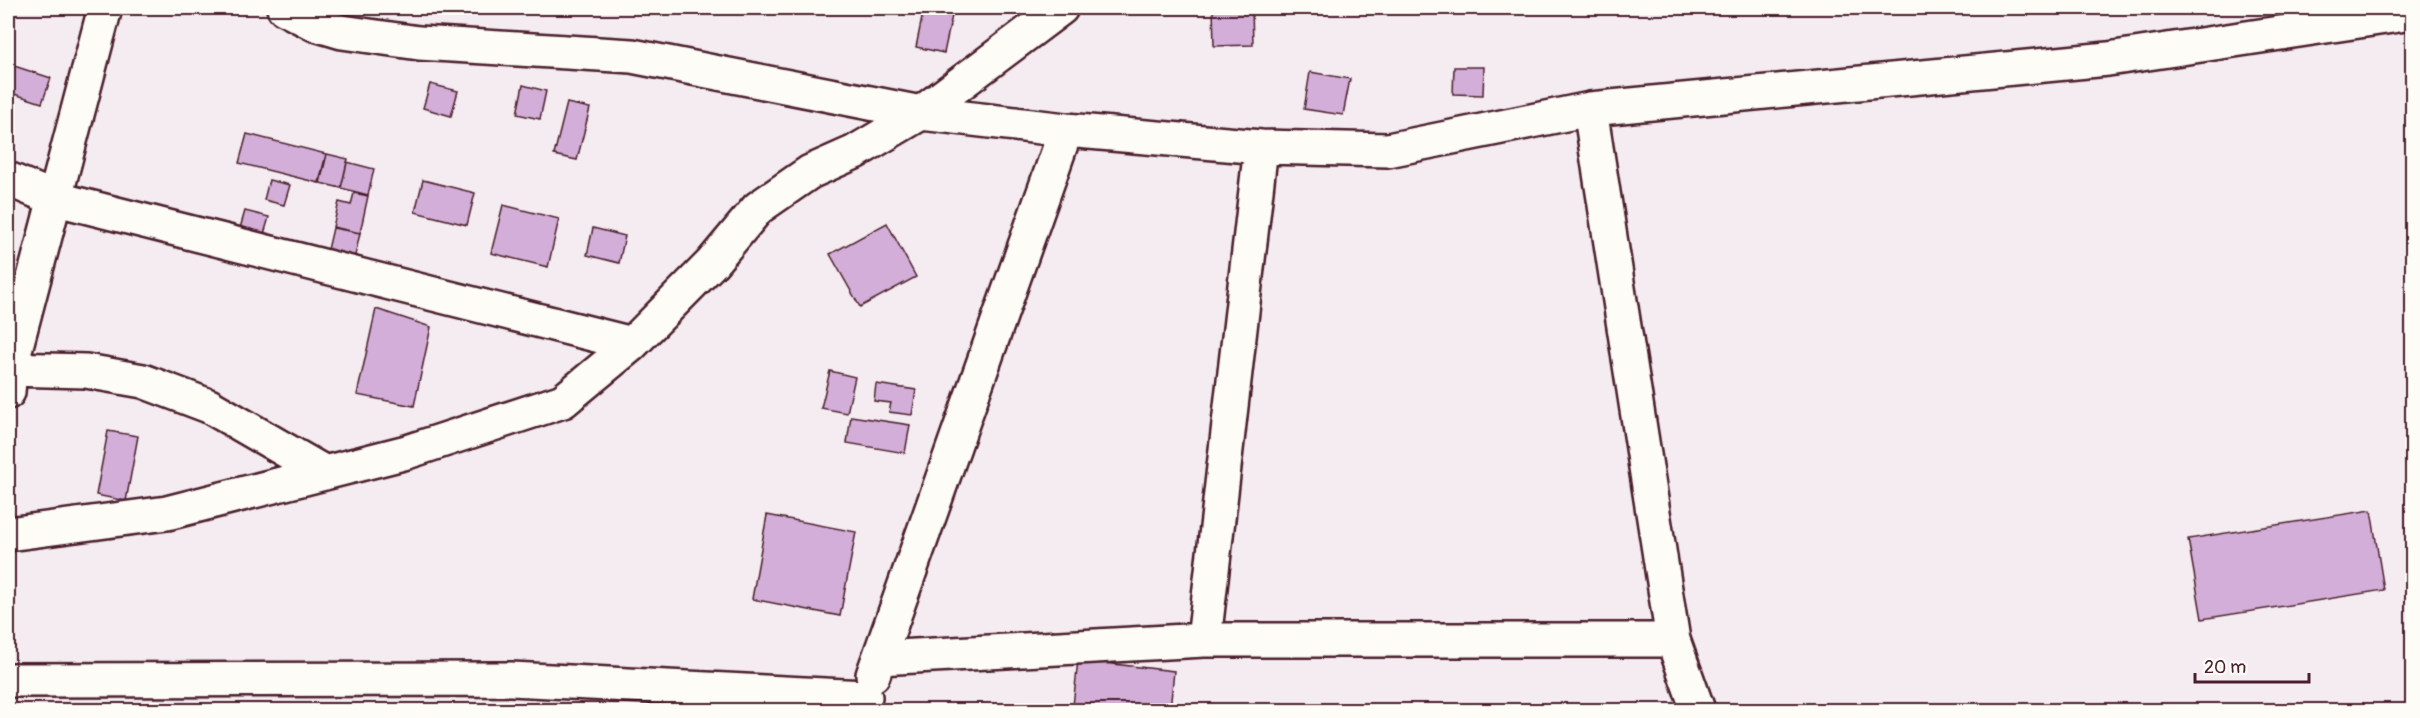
<svg xmlns="http://www.w3.org/2000/svg" width="2420" height="718" font-family="Pangolin,sans-serif">
  <style>
    .building { fill: #d2aed8; stroke: #4a1f2b; stroke-width: 1.5 }
    .lines { fill: none; stroke-linecap: round; stroke-linejoin: round }
    .minor-casing { stroke: #4a1f2b; stroke-width: 38 }
    .minor { stroke: #fdfcf7; stroke-width: 33 }
  </style>
  <rect width="100%" height="100%" fill="#f4ecf1"/>
  <filter id="ink" filterUnits="userSpaceOnUse"><feTurbulence type="fractalNoise" baseFrequency=".0167" numOctaves="2"/><feDisplacementMap in="SourceGraphic" scale="12" xChannelSelector="R" yChannelSelector="G"/><feConvolveMatrix kernelMatrix="1 2 1 2 8 2 1 2 1" color-interpolation-filters="sRGB"/></filter>
  <g filter="url(#ink)">
    <!-- building -->
    <path class="building" d="M924,8L953,11L944,53L916,47Z
      M1213,8H1252L1253,45L1214,46Z
      M8,64L51,78L42,103L8,92Z
      M1454,67H1484L1483,95L1453,94Z
      M1310,72L1350,79L1343,115L1304,109Z
      M430,84L458,91L451,116L423,108Z
      M523,85L546,91L540,119L517,114Z
      M567,103L590,108L577,160L554,155Z
      M247,134L326,154L319,183L239,163Z
      M327,154L348,159L341,188L320,183Z
      M347,162L374,169L368,195L341,188Z
      M269,180L290,185L284,205L264,200Z
      M423,180L475,193L467,225L415,212Z
      M354,193L368,196L360,233L333,227L339,202L351,205Z
      M503,205L559,219L548,267L491,253Z
      M245,211L269,217L262,241L238,235Z
      M887,223L916,277L860,307L830,254Z
      M333,228L360,233L353,265L326,258Z
      M593,228L625,236L619,263L587,255Z
      M376,309L431,327L414,406L357,395Z
      M830,371L855,377L847,413L821,408Z
      M876,384L916,390L912,415L889,412L891,403L874,401Z
      M851,416L910,425L905,453L847,443Z
      M108,431L138,436L126,501L96,495Z
      M2371,510L2384,590L2202,619L2188,539Z
      M767,515L856,532L840,616L752,599Z
      M1078,660L1174,671L1170,710H1116L1073,706Z"/>
    <g class="lines">
      <!-- minor casing -->
      <g class="minor-casing">
        <path id="minor" d="M284,8L315,24L342,32L419,43L632,56L921,113L1066,130L1261,147L1388,150L1590,109L2108,59L2412,13
          M1590,109L1673,640L1698,710
          M8,179L53,198L632,344
          M8,369L86,371L143,381L209,406L325,473
          M8,392L10,369L105,8
          M8,534L167,513L407,452L563,401L632,344L712,263L758,208L810,172L855,152L921,113L1061,8
          M1204,640L1261,147
          M879,658L1204,640H1673
          M873,675L1066,130
          M8,680L511,679L865,697"/>
      </g>
      <!-- minor -->
      <use href="#minor" class="minor"/>
    </g>
  </g>
  <!-- margin -->
  <rect width="2420" height="718" fill="none" stroke="#fdfcf7" stroke-width="30"/>
  <rect x="15" y="15" width="2390" height="688" fill="none" stroke="#4a1f2b" stroke-width="2" filter="url(#ink)"/>
  <!-- scale -->
  <path d="M2195 673v9h114v-9" fill="none" stroke="#4a1f2b" stroke-width="3"/>
  <text x="2204" y="673" font-size="18" fill="#4a1f2b" stroke="#fdfcf7" stroke-width="4.5" paint-order="stroke">20 m</text>
</svg>
